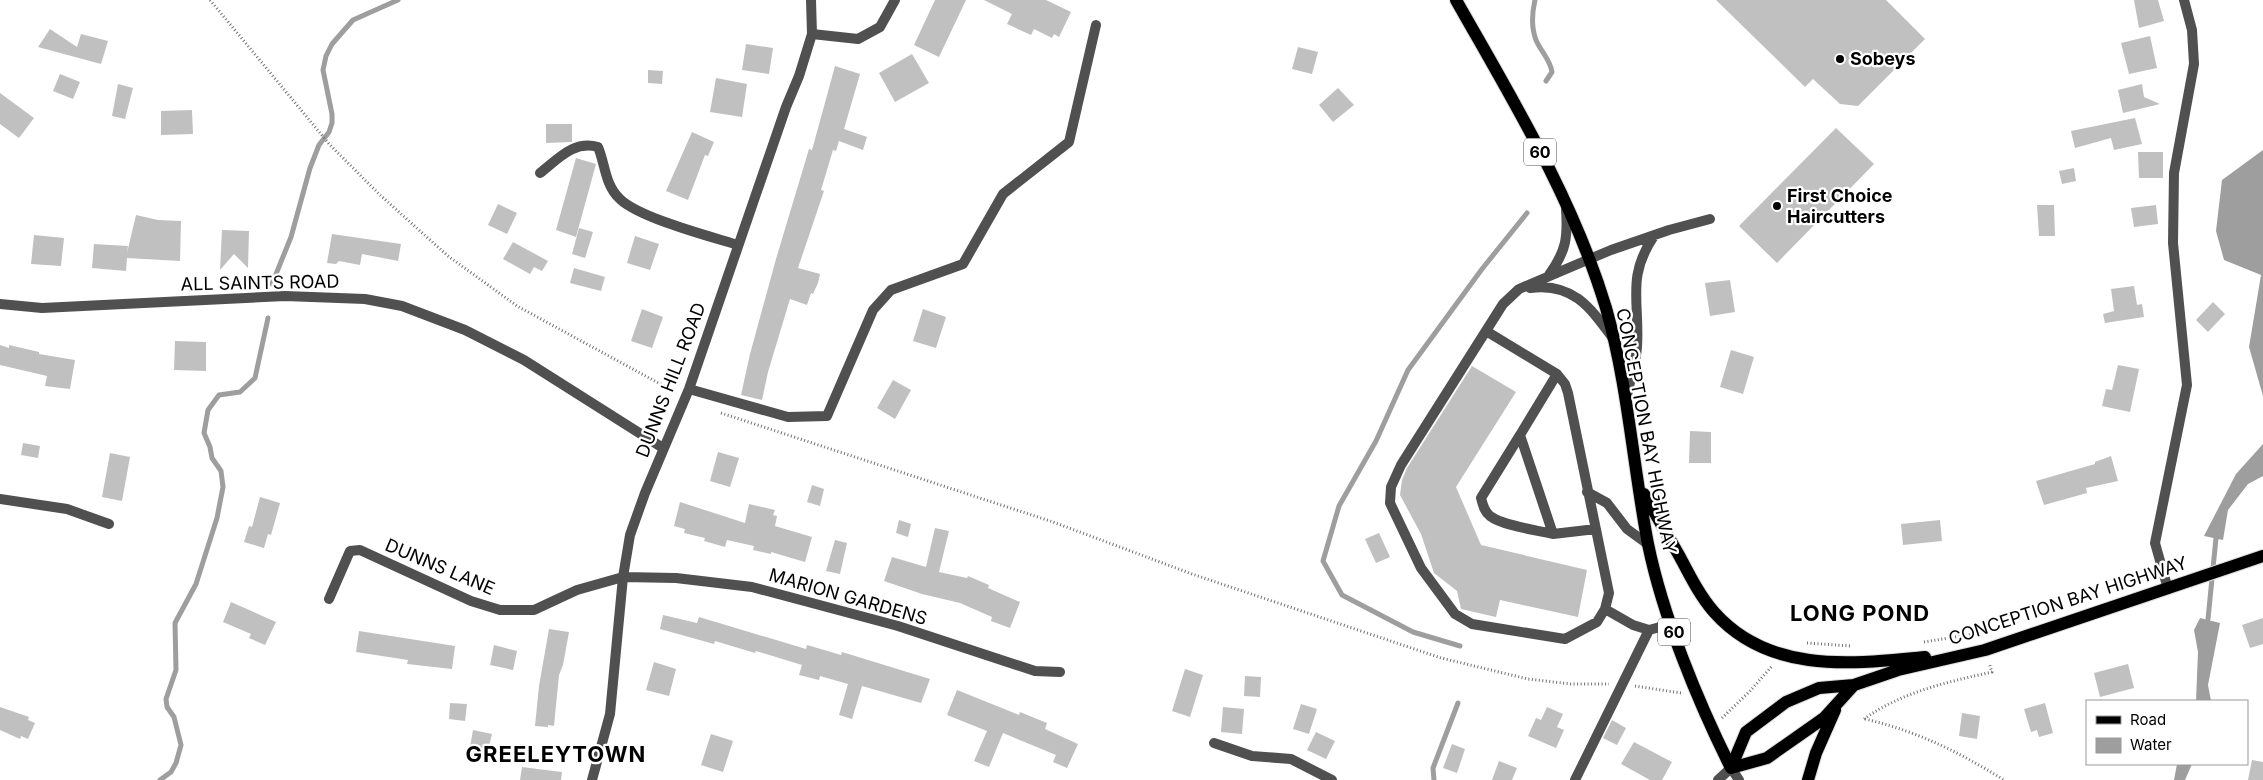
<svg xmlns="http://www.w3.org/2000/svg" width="2263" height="780" font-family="Inter,sans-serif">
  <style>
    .water { fill: #9e9e9e }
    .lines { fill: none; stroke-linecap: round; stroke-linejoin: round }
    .stream { stroke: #9e9e9e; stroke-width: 5 }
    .building { fill: #c0c0c0 }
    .primary-casing { stroke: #dbdbdb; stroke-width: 14 }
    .path { stroke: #727272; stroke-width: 3; stroke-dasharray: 1 2.5; stroke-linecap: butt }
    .service { stroke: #505050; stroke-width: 10 }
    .minor { stroke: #505050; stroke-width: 10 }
    .tertiary { stroke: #505050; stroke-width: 10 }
    .primary { stroke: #000; stroke-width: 12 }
    .poi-dot { fill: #000; stroke: #fff; stroke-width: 2 }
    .labels { text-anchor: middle; stroke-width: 4.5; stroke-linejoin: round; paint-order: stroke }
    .shield { fill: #fff; stroke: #4c4c4c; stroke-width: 1 }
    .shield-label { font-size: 16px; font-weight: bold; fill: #000 }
    .poi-label { font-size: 18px; font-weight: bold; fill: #000; stroke: #fff; text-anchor: start }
    .street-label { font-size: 18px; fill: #000; stroke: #fff }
    .district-label { font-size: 22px; font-weight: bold; letter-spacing: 1px; fill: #000; stroke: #fff }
  </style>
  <rect width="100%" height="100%" fill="#fff"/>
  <!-- water -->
  <path class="water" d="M2263,150V396L2249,347L2261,275L2224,260L2216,231L2222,180Z
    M2263,444V476L2248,484L2228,510L2223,540L2204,536L2236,474Z
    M2200,618L2220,623L2208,685L2211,701H2196L2198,652L2194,630Z
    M2177,764H2192L2185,780H2174Z"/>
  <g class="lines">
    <!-- stream -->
    <path class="stream" d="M1535,0C1532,13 1531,27 1536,40C1541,52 1550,59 1552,72L1546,81
      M272,284L291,237L310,168L319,145L329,132L332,123V114L323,70L326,56L332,44L353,20L398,0
      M2208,619L2216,538
      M1460,646L1413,632L1342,595L1323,561L1339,506L1376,441L1408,370L1482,269L1527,213
      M160,780L171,772L176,763L181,745L174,717L167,707L166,699L176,670L175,623L196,584L217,518L223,487L221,471L212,458L210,447L204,433L208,410L219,395L240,392L255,378L268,318
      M1434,780L1433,768L1458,703"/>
  </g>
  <!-- building -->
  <path class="building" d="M935,0H966L939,57L914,45Z
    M984,0H1046L1071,12L1059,37L1054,34L1052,38L1034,29L1031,35L1007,24L1012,14Z
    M1716,0H1886L1925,39L1858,106L1840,104L1813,79L1805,87Z
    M2134,0H2158L2164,21L2139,28Z
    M50,29L77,47L81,34L108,41L101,64L38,47Z
    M2150,36L2157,68L2129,74L2121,43Z
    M746,44L773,48L769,74L742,70Z
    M1298,47L1318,52L1312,74L1292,69Z
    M912,54L929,83L895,102L879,73Z
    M835,66L860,74L844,129L867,137L863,150L839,141L836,151L833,150L821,190L824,191L798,268L820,274L818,283L813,294L811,293L807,305L790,299L768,372L762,400L741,395L750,354L776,259L809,149L812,150Z
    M648,70L663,71L662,84L648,83Z
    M60,74L80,82L73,99L53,91Z
    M716,78L747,84L742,117L710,112Z
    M118,84L133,88L125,119L112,116Z
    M2142,84L2144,97L2160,104L2123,113L2118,90Z
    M1338,88L1354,105L1333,122L1319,105Z
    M0,93L34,118L19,138L0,124Z
    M192,110L193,134L161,135V111Z
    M2135,118L2142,144L2114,150L2111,138L2075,148L2071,131Z
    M546,124H572V142L546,143Z
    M1836,128L1874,164L1777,263L1739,226Z
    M692,132L714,142L708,156L705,155L688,200L666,191Z
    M2138,152H2163V178H2139Z
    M576,158L596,164L576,237L556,230Z
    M2074,168L2076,181L2062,184L2059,171Z
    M498,204L517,213L507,234L488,225Z
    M2037,205H2054L2055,236H2039Z
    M2156,205L2158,224L2134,227L2131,208Z
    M136,215L158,220L181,221L180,261L127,258L126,271L92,268L94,244L128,246L127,253Z
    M579,228L593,232L585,258L572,254Z
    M222,230L249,231L248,268L234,254L220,270Z
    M332,234L401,244L398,261L362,254L360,265L339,261L336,264L327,263Z
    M34,235L64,238L61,266L31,264Z
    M635,236L659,244L650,270L627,263Z
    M513,242L548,261L542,271L534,267L530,274L503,259Z
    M574,268L605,277L601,291L570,283Z
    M1730,280L1735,312L1710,316L1705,283Z
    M2134,286L2137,305L2142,304L2144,317L2105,323L2103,314L2114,311L2111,289Z
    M2213,302L2225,314L2208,332L2196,320Z
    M642,309L663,317L652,348L631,341Z
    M923,309L946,317L936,348L913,341Z
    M175,341L206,342V371L174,370Z
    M0,345L9,348V345L39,352V354L75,360L70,389L45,386L47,376L0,365Z
    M1731,350L1754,357L1743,394L1720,387Z
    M2118,365L2139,369L2130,412L2102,406L2106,389L2112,390Z
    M1472,366L1516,392L1456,487L1481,545L1587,570L1578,617L1500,600L1496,617L1461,609L1457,591L1434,573L1421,534L1400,495L1402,480L1407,468Z
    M893,380L911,390L895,419L877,408Z
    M1690,431L1711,432V463H1689Z
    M23,443L40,446L38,458L21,455Z
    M718,452L739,458L730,487L710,481Z
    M110,453L130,457L122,501L102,497Z
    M2111,456L2118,481L2086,488L2087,493L2044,505L2036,481L2095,464V462Z
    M812,485L824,489L820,506L807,502Z
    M260,497L280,503L271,535L268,534L264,548L244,542L249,526L252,527Z
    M680,502L745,523L749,504L775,510L773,515L777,516L775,526L812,537L805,562L771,552V554L753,550L754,546L727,540L725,547L704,541L705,538L684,533L685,529L674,526Z
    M899,520L911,524L908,537L896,533Z
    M1940,520L1942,541L1903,545L1901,524Z
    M935,528L949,531L939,572L967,578L968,576L989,585L988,588L1020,602L1010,628L991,621L992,617L960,603L922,594L884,581L892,557L926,567Z
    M1379,533L1390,557L1376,563L1365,539Z
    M835,540L847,543L840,574L826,571Z
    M231,602L276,622L265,645L249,638L251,634L223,622Z
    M663,615L697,623L699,617L806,649L807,645L841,655L842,652L930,679L921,703L862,686L852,719L839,715L848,684L820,676L819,680L799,675L802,665L756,651L755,653L715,641L714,644L660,629Z
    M2263,618V644L2250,648L2242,625Z
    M549,629L569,632L563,665L559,675L554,726L548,725V727L535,726L539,686Z
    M359,631L455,646L452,669L407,664L408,660L356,652Z
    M494,645L517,651L513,670L490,665Z
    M654,662L676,669L669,696L646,690Z
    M2128,664L2134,688L2100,697L2094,673Z
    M1185,669L1203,675L1190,717L1172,711Z
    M1245,676L1261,677L1260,697L1244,696Z
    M957,690L1019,715L1020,712L1047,723L1045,729L1078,744L1067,768L1053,762L1056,755L1003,733L989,767L974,761L987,731L947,715Z
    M450,703L467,704L465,721L449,719Z
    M2045,703L2053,733L2039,737L2037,730L2031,732L2024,709Z
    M1301,704L1317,709L1309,734L1293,729Z
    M0,707L29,717L28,720L35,723L28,739L21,736L20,739L0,730Z
    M1223,707L1244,709L1242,734L1221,732Z
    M1547,707L1563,714L1557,727L1564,730L1556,748L1528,736L1536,718L1541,720Z
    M1962,713L1980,716L1977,739L1959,736Z
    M1612,720L1626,728L1617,745L1603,738Z
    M473,730L492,734L488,751L470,747Z
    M1316,732L1335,741L1326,759L1307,750Z
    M711,734L733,741L723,772L701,765Z
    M1634,742L1672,762L1662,780H1650L1621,764Z
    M1452,744L1465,749L1457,773L1443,768Z
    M2252,760L2263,762V780H2248Z
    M1499,761L1517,768L1512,780H1492Z
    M522,767L562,772L561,780H520Z"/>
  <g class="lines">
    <!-- primary casing -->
    <g class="primary-casing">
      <path id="primary" d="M1456,0C1512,99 1573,198 1606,308C1628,385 1633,466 1648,544C1663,617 1698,702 1731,768
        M1644,494C1656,515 1668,536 1680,557C1690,576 1700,596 1714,612C1769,674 1851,664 1925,657
        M1731,768L1746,732L1786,702L1819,688L1854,685L1898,670L1985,650L2263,556
        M1731,768L1767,758L1824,718L1854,685
        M1808,780L1816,753L1835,710"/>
    </g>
    <!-- path -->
    <path class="path" d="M210,0L330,145L380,195L448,256L517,306L675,392
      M721,413L1053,522L1192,574L1441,658L1528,679L1571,684H1609
      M1924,642L1980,633L1981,638
      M1807,643L1851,646
      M1635,686L1681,693
      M1722,718L1750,691L1773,665
      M1864,719C1902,692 1947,682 1992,672L1989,663
      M1865,719C1919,732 1957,751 2004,780"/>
    <!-- service -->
    <path class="service" d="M1549,275C1566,251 1568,238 1566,210
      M1530,288C1572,282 1590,307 1612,337
      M1486,331L1557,374L1565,384L1568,393L1609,593L1605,609L1597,622L1565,639L1472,624L1455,614L1421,568L1390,503L1391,487L1401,465L1503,304L1519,289L1611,250L1669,230L1710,219
      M1557,374L1520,435L1553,534L1596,529
      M1627,396C1630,380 1636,363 1637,347C1640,302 1626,277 1654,236
      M1520,435L1481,498C1483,505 1484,511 1490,516C1503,526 1537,530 1553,534
      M1587,492L1607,503L1627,529L1649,545
      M1605,609L1633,625L1649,630"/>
    <!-- minor -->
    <path class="minor" d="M812,34L858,39L880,27L895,0
      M540,173C558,159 574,140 598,147C605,163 605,186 620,199C640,218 709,236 738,245
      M0,304L42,308L285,296L365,299L402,306L465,330L524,360L663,448
      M689,389L788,417L827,416L873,310L891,290L963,264L1003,194L1069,142L1096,25
      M0,499L67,509L109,524
      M2168,589L2155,543L2187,385L2173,243L2174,173L2194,64L2192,30L2184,0
      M329,599L350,551L360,550L471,601L500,610H534L577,590L623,577L676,578L752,587L898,626L1035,671L1060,672
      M1214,743L1252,756L1291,759L1332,780
      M592,780L610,714L623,577L630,535L645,493L689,389L786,107L799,76L812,34L811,0
      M1575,780L1649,630L1671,624
      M1718,780L1731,768"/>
    <!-- tertiary -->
    <path class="tertiary" d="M1731,768L1739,780"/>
    <!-- primary -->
    <use href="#primary" class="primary"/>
  </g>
  <!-- markers -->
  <g class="poi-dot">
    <circle cx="1840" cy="59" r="5"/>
    <circle cx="1777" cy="206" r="5"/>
  </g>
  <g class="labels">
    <!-- shield labels -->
    <g class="shield">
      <rect x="1524" y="138.5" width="32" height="27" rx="4"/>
      <rect x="1658" y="618.5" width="32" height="27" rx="4"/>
    </g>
    <g class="shield-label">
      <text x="1540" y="158">60</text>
      <text x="1674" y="638">60</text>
    </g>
    <!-- poi labels -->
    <g class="poi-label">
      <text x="1850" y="65">Sobeys</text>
      <text x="1787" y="202">First Choice<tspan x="1787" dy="21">Haircutters</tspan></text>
    </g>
    <!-- street labels -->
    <g class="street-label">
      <text transform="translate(260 283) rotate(-1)" y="6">ALL SAINTS ROAD</text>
      <text transform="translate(671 380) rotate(-69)" y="6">DUNNS HILL ROAD</text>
      <text transform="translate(1646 431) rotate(79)" y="6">CONCEPTION BAY HIGHWAY</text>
      <text transform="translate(440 567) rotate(23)" y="6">DUNNS LANE</text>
      <text transform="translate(848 597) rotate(16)" y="6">MARION GARDENS</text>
      <text transform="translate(2068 601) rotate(-18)" y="6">CONCEPTION BAY HIGHWAY</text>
    </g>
    <!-- district labels -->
    <g class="district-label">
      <text x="1860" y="621">LONG POND</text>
      <text x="556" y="762">GREELEYTOWN</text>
    </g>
  </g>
  <!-- legend -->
  <rect x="2086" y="700" width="162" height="65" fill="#ffffff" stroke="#999999"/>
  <rect x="2096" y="716" width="25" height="8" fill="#000000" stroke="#999999"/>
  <text x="2130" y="725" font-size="15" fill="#000000">Road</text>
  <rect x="2096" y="738" width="25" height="15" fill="#9e9e9e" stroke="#999999"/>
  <text x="2130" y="750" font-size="15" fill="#000000">Water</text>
</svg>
